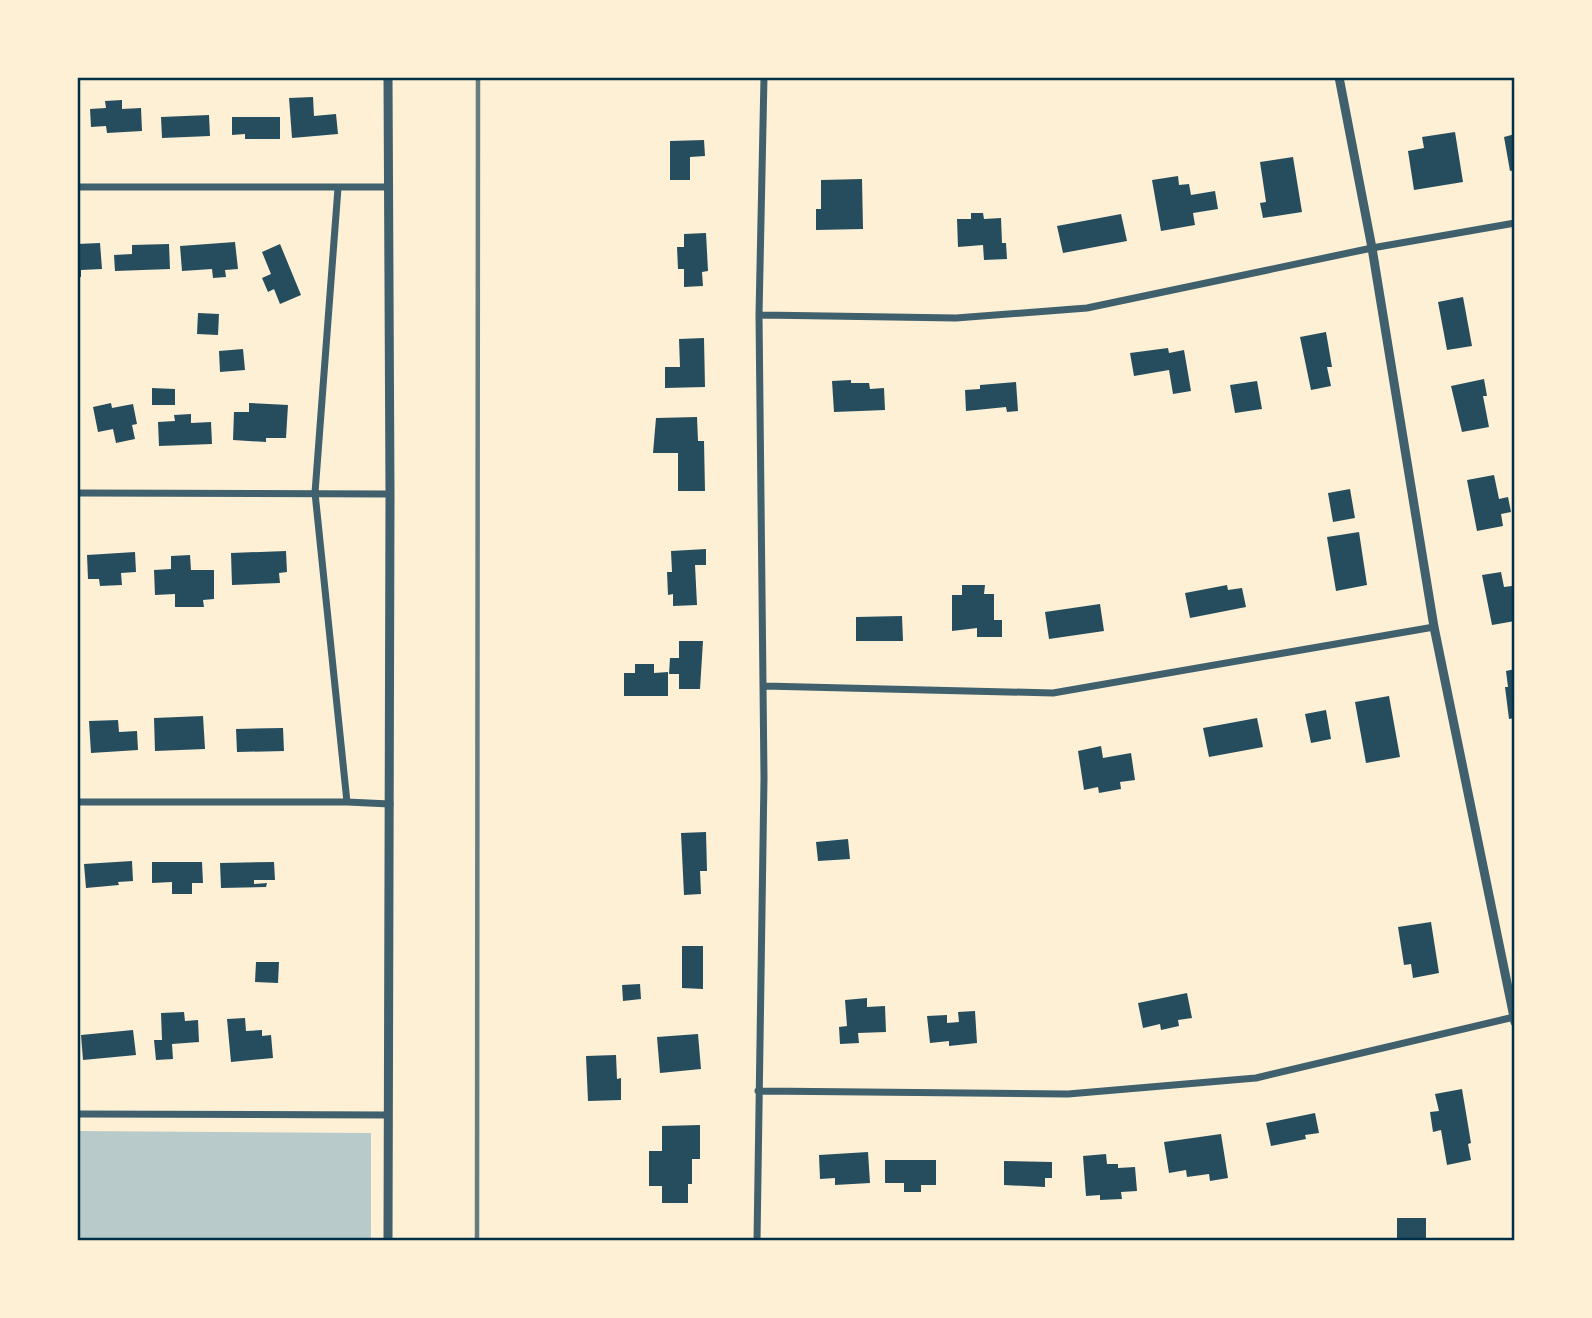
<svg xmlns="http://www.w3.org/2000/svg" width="1592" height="1318" font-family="'Sofia Sans Condensed',sans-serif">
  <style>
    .green { fill: #b9caca }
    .building { fill: #264d5e }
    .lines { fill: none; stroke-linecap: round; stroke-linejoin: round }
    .minor { stroke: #3f606c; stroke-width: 7 }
    .tertiary { stroke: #3f606c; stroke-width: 9 }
    .rail { stroke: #657d81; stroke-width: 4.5 }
    .neatline { fill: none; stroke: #003049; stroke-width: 2.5 }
  </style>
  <rect width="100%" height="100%" fill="#fdf0d5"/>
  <!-- green -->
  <path class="green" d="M77,1131L371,1133V1241H77Z"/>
  <!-- building -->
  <path class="building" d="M313,97L314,116L336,114L338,134L292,138L289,98Z
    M122,100V109L141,108L142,131L107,133L106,126L91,127L90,109L106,108L105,101Z
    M209,115L210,136L162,138L161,117Z
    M232,117H280V139H245V134L232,135Z
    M1455,132L1463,182L1414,190L1408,151L1424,148L1422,137Z
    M1515,134V170L1510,171L1504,137Z
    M704,140L705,156L690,157V180H670V141Z
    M1293,157L1302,212L1263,218L1260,203L1266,202L1260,162Z
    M1178,176L1179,185L1189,184L1191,195L1215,191L1218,209L1193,213L1195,225L1161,231L1152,180Z
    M862,179L863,229L816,230V209H821V180Z
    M971,213H983L984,219L1001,218L1002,243H1006L1007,259L984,260L983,245L958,247L957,219H971Z
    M1121,214L1127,241L1063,253L1057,226Z
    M706,233L708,271L702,272L703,286L684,287V269H678L677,247H684V234Z
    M235,242L238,269L225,270L226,277L213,278L212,269L182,271L180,246Z
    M100,243L102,269L81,270V277H77V244Z
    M169,244L170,269L115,271L114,255L132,254V245Z
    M280,244L301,295L280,304L274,289L268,292L262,278L271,274L262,252Z
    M1463,297L1472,346L1447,350L1438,302Z
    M198,313L219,314L218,335L197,334Z
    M1326,332L1332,367H1327L1331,386L1311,390L1300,337Z
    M704,338L705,387L665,388V367H680L679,339Z
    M1168,348L1169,353L1184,350L1191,391L1173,394L1169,370L1134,376L1130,353Z
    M243,349L245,370L220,372L219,351Z
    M1484,379L1487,396H1483L1489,427L1462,432L1451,386Z
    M851,380V383H869L870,389L884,388L885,410L834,412L832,381Z
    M1257,381L1262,409L1235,413L1230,385Z
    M1016,382L1018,411L1007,412L1006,407L966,411L965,390L980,389V385Z
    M152,388L175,389V405H152Z
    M111,403L112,408L133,404L137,424L132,425L135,439L116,443L113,429L98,432L93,407Z
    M249,403L288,405L286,438H266V442L233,440L234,412H249Z
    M191,414V423L211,422L212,444L159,446L158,422L175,421L174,415Z
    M697,417L698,441H704L705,491H678V453H653L656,418Z
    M1494,475L1499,499L1508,497L1511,512L1501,514L1503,526L1477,531L1467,480Z
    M1350,489L1355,518L1333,522L1328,493Z
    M1359,532L1367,585L1336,591L1327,537Z
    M706,549V565H695L697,605L673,606V594L668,595L667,572H672L671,551Z
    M286,551L287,572L279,573L280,583L232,585L231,553Z
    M135,552L136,572L121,573L122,585L100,586L99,579H88L87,555Z
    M190,555L191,570H214V599L203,600L204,607H175V594L155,595L154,570L171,569V556Z
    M1501,572L1504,587L1512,586L1515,621L1492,625L1482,575Z
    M962,585H985L984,594H994V620H1002V637H977V628L952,631V595H962Z
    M1227,585L1228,590L1242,588L1246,607L1190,618L1185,593Z
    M1100,604L1104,631L1049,639L1045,612Z
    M902,616L903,641H856V617Z
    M679,641H703L700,689H679V674H669L670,658H679Z
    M635,664H654V673L668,672V696H624V673H635Z
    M1515,669V718L1509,719L1505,687H1508L1506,671Z
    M1389,696L1400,757L1366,763L1355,702Z
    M1326,710L1331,739L1311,743L1305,714Z
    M203,716L205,749L155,751L154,718Z
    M1257,718L1263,747L1209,757L1203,728Z
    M118,720L119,732L137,731L138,750L91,753L89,721Z
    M283,728L284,751L237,752L236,729Z
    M1101,746L1103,758L1131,753L1135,780L1120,782L1121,789L1099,793L1098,787L1084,790L1078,751Z
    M706,832L707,871H700L701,894L684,895L681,833Z
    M848,839L850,859L818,861L816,842Z
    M132,861L133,881L118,882L119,885L86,888L84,864Z
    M152,862H202L203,883H192V894H172V882L152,883Z
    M274,862L275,880H254V884L267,883L266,887L221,888L220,863Z
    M1431,922L1439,973L1413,978L1411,964L1404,965L1398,927Z
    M682,946H703V989L682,988Z
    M256,962H279L278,983L255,982Z
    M640,984L641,999L623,1001L622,985Z
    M1187,993L1192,1018L1178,1020L1179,1026L1161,1030L1160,1024L1143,1028L1138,1003Z
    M867,998V1007L885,1006L886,1032L858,1033L859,1043L840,1044L839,1027L847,1026L845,1000Z
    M975,1011L977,1043L949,1046V1041L930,1043L927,1016L947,1015V1023L959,1022L958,1012Z
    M184,1012L185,1021L198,1020L199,1042L172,1044L173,1059L156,1060L154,1040H162L161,1013Z
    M245,1018L246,1031L262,1030V1036L271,1035L273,1058L231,1062L227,1019Z
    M133,1030L136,1055L83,1060L81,1035Z
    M698,1034L701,1069L660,1073L657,1037Z
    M616,1055L617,1079L621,1078V1100L588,1101L586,1056Z
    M1462,1089L1471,1143L1468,1144L1471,1160L1447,1165L1441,1130L1433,1132L1430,1112L1439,1111L1435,1094Z
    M1315,1113L1319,1133L1305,1135L1306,1139L1271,1146L1266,1123Z
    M700,1125V1159H692V1184H688V1203H662V1186H649V1151H662V1126Z
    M1221,1134L1228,1178L1210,1181L1209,1174L1187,1177L1186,1170L1169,1173L1164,1142Z
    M868,1152L870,1183L835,1185V1178L820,1179L819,1155Z
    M1106,1154L1107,1164H1118V1168L1135,1167L1137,1191L1121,1192L1122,1199L1100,1200V1195L1086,1196L1083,1156Z
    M885,1160H936V1185H921V1192H904V1183H885Z
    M1004,1161L1052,1162V1178H1045V1187L1004,1185Z
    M1397,1218H1426V1238H1397Z"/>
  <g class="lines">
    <!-- minor -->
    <path class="minor" d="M77,187H387
      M338,188L315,493L347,802
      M759,315L956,318L1087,308L1372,248L1515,223
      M77,493L390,494
      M764,686L1053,693L1434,627
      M77,802H347L390,804
      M758,1091L1068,1094L1256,1078L1514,1017
      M77,1114L387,1115
      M757,1241L764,778L759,315L764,77"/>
    <!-- tertiary -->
    <path class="tertiary" d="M388,77L390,494L388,1241
      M1339,77L1372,248L1434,627L1515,1022"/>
    <!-- rail -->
    <path class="rail" d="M477,1241L478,77"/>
  </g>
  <!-- border -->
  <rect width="1592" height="1318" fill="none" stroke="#fdf0d5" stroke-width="158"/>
  <rect x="79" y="79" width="1434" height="1160" class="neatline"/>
</svg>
